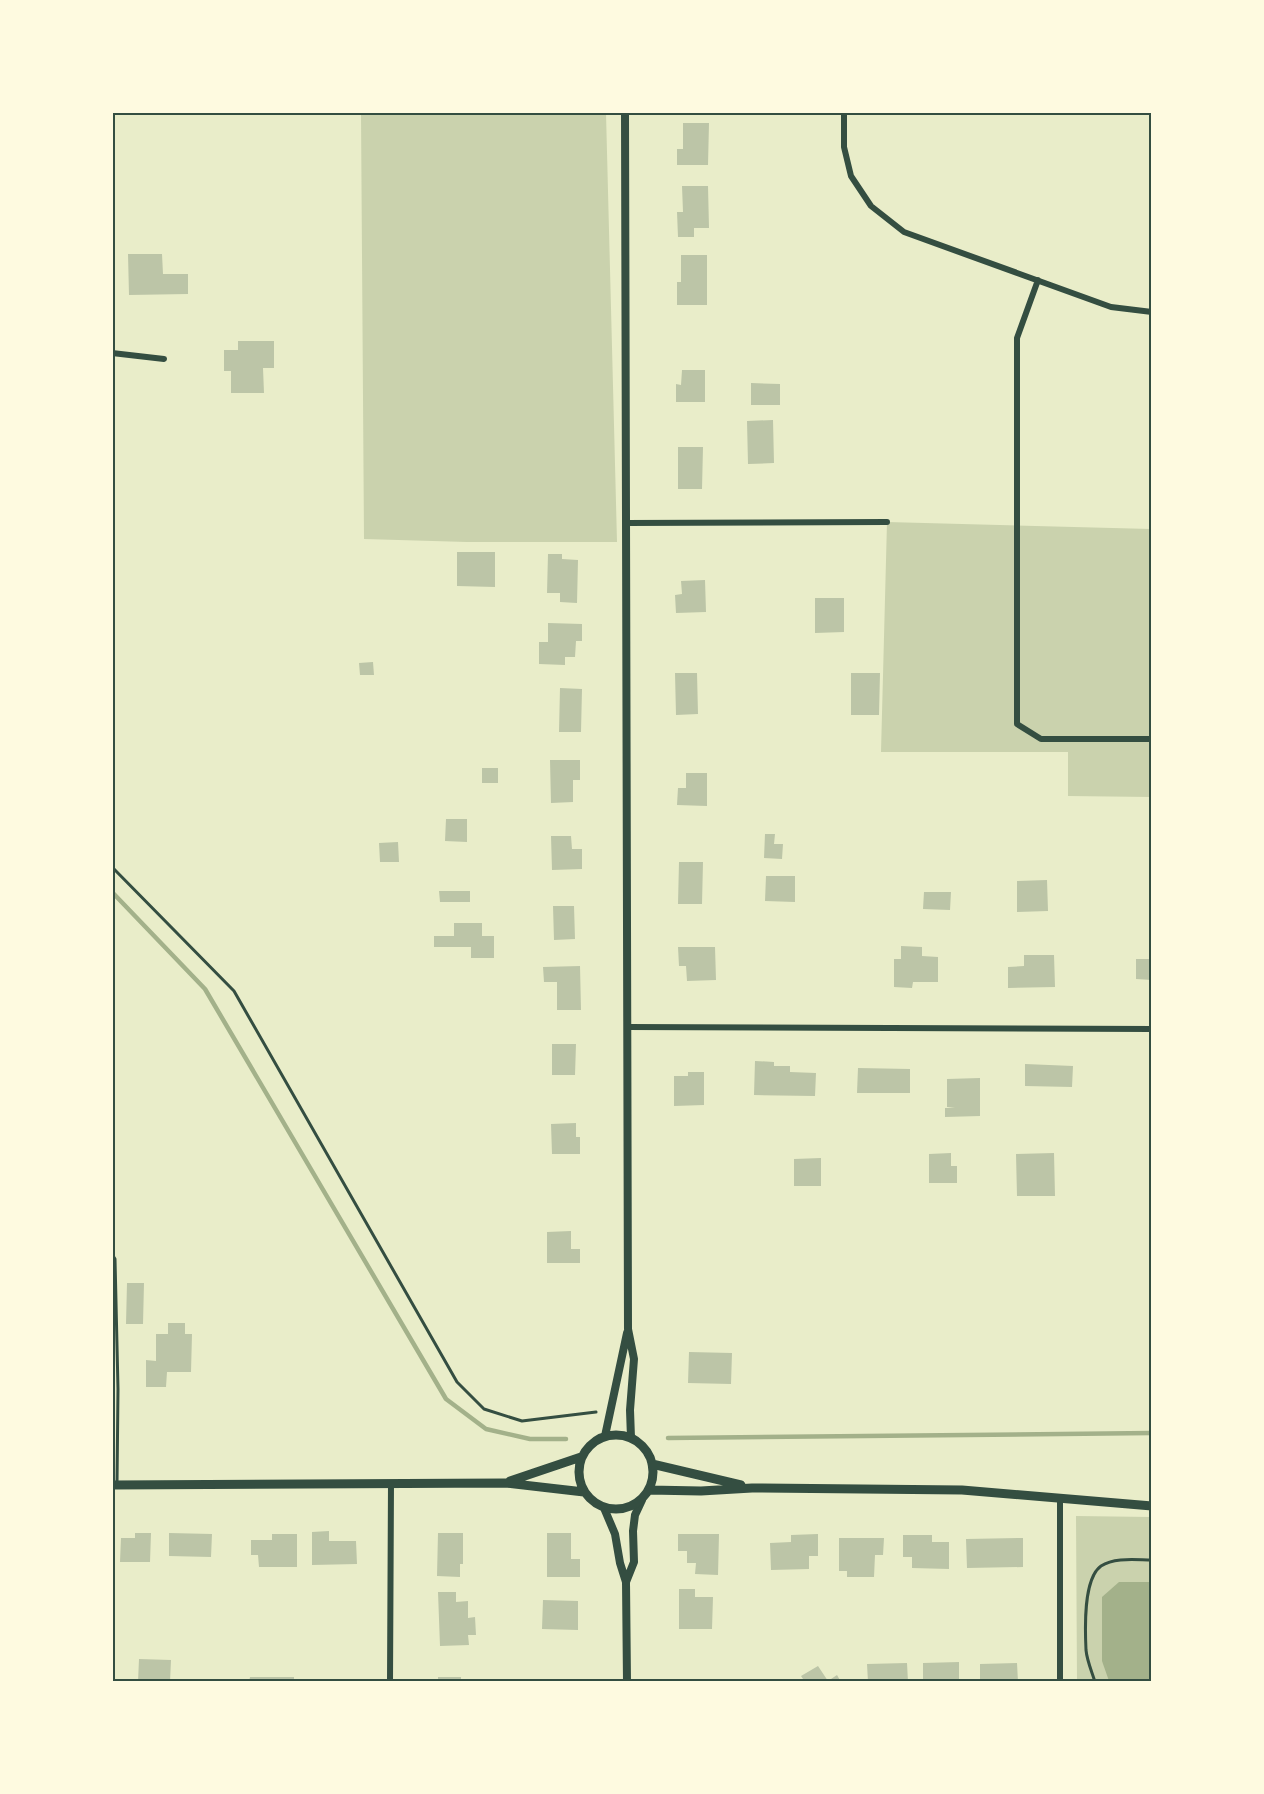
<svg xmlns="http://www.w3.org/2000/svg" width="1264" height="1794" font-family="'Noto Serif',serif">
  <style>
    .green { fill: #cad2ad }
    .water { fill: #a3b18a }
    .lines { fill: none; stroke-linecap: round; stroke-linejoin: round }
    .stream { stroke: #a3b18a; stroke-width: 4.5 }
    .building { fill: #bcc5a7 }
    .path { stroke: #344e41; stroke-width: 3 }
    .service { stroke: #344e41; stroke-width: 3 }
    .minor { stroke: #344e41; stroke-width: 6 }
    .tertiary { stroke: #344e41; stroke-width: 8 }
    .secondary { stroke: #344e41; stroke-width: 9 }
    .neatline { fill: none; stroke: #344e41; stroke-width: 2 }
  </style>
  <rect width="100%" height="100%" fill="#e9edc9"/>
  <!-- green -->
  <path class="green" d="M361,113H606L617,542H467L364,539Z
    M887,522L1151,529V797L1068,796V752H881Z
    M1076,1516L1151,1517V1681H1077Z"/>
  <!-- water -->
  <path class="water" d="M1119,1582H1151V1681H1109L1102,1661V1597Z"/>
  <g class="lines">
    <!-- stream -->
    <path class="stream" d="M112,892L205,989L446,1399L486,1429L530,1439H566
      M668,1438L1152,1433"/>
  </g>
  <!-- building -->
  <path class="building" d="M683,123H709L708,165H677V149H683Z
    M682,186H708L709,228H694V237H678L677,212H683Z
    M128,254H162L163,274H188V294L129,295Z
    M681,255H707V305H677V282H681Z
    M238,341H274V368H263L264,393H231V371H224V350H238Z
    M682,370H705V402H676V384L681,385Z
    M751,383L780,384V405H751Z
    M773,420L774,463L748,464L747,421Z
    M678,447H703L702,489H678Z
    M457,552H495V587L457,586Z
    M548,554H562V559L578,560L577,603L560,602V593H547Z
    M705,580L706,612L676,613L675,595L682,594L681,581Z
    M815,598H844V632L815,633Z
    M548,623L582,624V641H576L575,657H565V665L539,664V642H548Z
    M373,662L374,675H360L359,663Z
    M675,673H697L698,714L676,715Z
    M851,673H880L879,715H851Z
    M560,688L582,689L581,732H559Z
    M550,760H580V780H573V802L551,803Z
    M482,768H498V783H482Z
    M686,773H707V806L677,805L678,788H686Z
    M446,819H467V842L445,841Z
    M765,834H775L774,844H783L782,859L764,858Z
    M551,836H571L572,849H582V869L552,870Z
    M398,842L399,862H380L379,843Z
    M679,862H703L702,904H678Z
    M766,876H795V902L765,901Z
    M1047,880L1048,911L1017,912V881Z
    M439,891H470V902H440Z
    M924,892H951L950,910L923,909Z
    M553,906H574L575,939L554,940Z
    M454,923H482V936H494V958H471V947H434V936H454Z
    M901,946L922,947V956L938,957V982H913L912,988L894,987V959H901Z
    M678,947H715L716,980L687,981L686,966H679Z
    M1024,955H1054L1055,987L1008,988V967L1024,966Z
    M1136,959H1152V980L1136,979Z
    M580,966L581,1010H557V982H544L543,967Z
    M552,1044H576L575,1075H552Z
    M755,1061L774,1062V1066H790V1072L816,1073L815,1096L754,1095Z
    M1025,1064L1073,1066L1072,1087L1025,1086Z
    M858,1068L910,1069V1093H857Z
    M688,1072H704V1105L674,1106V1076H688Z
    M980,1078V1116L945,1117V1108H955L947,1107V1079Z
    M576,1123V1137H580V1154H552L551,1124Z
    M951,1153V1166H957V1183H929V1154Z
    M1054,1153L1055,1196H1017L1016,1154Z
    M821,1158V1186H794V1159Z
    M571,1231V1249H580V1263H547V1232Z
    M127,1283H144L143,1324H126Z
    M168,1323H185V1334H192L191,1372H167L166,1387H146V1360L156,1361V1334H168Z
    M689,1352L732,1353L731,1384L688,1383Z
    M329,1531V1541H356L357,1564L312,1565V1532Z
    M135,1533H151L150,1562H120L121,1538H135Z
    M169,1533L212,1534L211,1557L169,1556Z
    M438,1533H463V1564H460V1577L437,1576Z
    M547,1533H571V1559H580V1577H547Z
    M272,1534H297V1567H259L258,1555H251V1540H272Z
    M678,1534H719L718,1575L695,1574L696,1563H687V1551H678Z
    M818,1534V1556H809V1569L771,1570L770,1543L791,1542V1535Z
    M903,1535H932V1542H949V1569L912,1568V1557H903Z
    M839,1538H884L883,1555H875L874,1577H847V1571H839Z
    M1023,1538V1567L967,1568L966,1539Z
    M679,1589H695V1597H713L712,1629H679Z
    M438,1592H456V1602L468,1601V1618L475,1617L476,1635H468L469,1645L440,1646Z
    M543,1600L578,1601V1630L542,1629Z
    M139,1659L171,1660L170,1682H138Z
    M959,1662V1682H923V1663Z
    M907,1663L908,1682H868L867,1664Z
    M1017,1663L1018,1682H980V1664Z
    M818,1666L828,1681L837,1675L841,1682H805L801,1676Z
    M250,1677H294V1682H249Z
    M438,1677H461V1682H438Z"/>
  <g class="lines">
    <!-- path -->
    <path class="path" d="M112,867L234,991L457,1382L484,1409L522,1421L596,1412
      M1095,1682C1092,1672 1087,1661 1086,1650C1085,1629 1083,1579 1101,1566C1115,1557 1136,1560 1152,1560"/>
    <!-- service -->
    <path class="service" d="M112,1254L115,1259L118,1389L117,1483"/>
    <!-- minor -->
    <path class="minor" d="M844,112V147L851,176L871,206L904,232L1111,307L1152,312
      M1038,280L1017,338V724L1041,739H1152
      M112,353L164,359
      M627,523L887,522
      M627,1027L1152,1029
      M390,1682L391,1483
      M1060,1682V1498"/>
    <!-- tertiary -->
    <path class="tertiary" d="M625,112L628,1329L634,1359L630,1410L631,1438
      M605,1436L627,1333
      M604,1508L615,1534L620,1563L626,1582L627,1682
      M626,1582L634,1562L633,1531L635,1515L642,1500"/>
    <!-- secondary -->
    <path class="secondary" d="M579 1472a37 37 0 1 1 74 0a37 37 0 1 1-74 0Z
      M652,1464L741,1485
      M510,1481L581,1457
      M112,1485L505,1483L584,1492
      M649,1490L701,1491L752,1488L962,1490L1152,1506"/>
  </g>
  <!-- border -->
  <rect width="1264" height="1794" fill="none" stroke="#fefae0" stroke-width="228"/>
  <rect x="114" y="114" width="1036" height="1566" class="neatline"/>
</svg>
